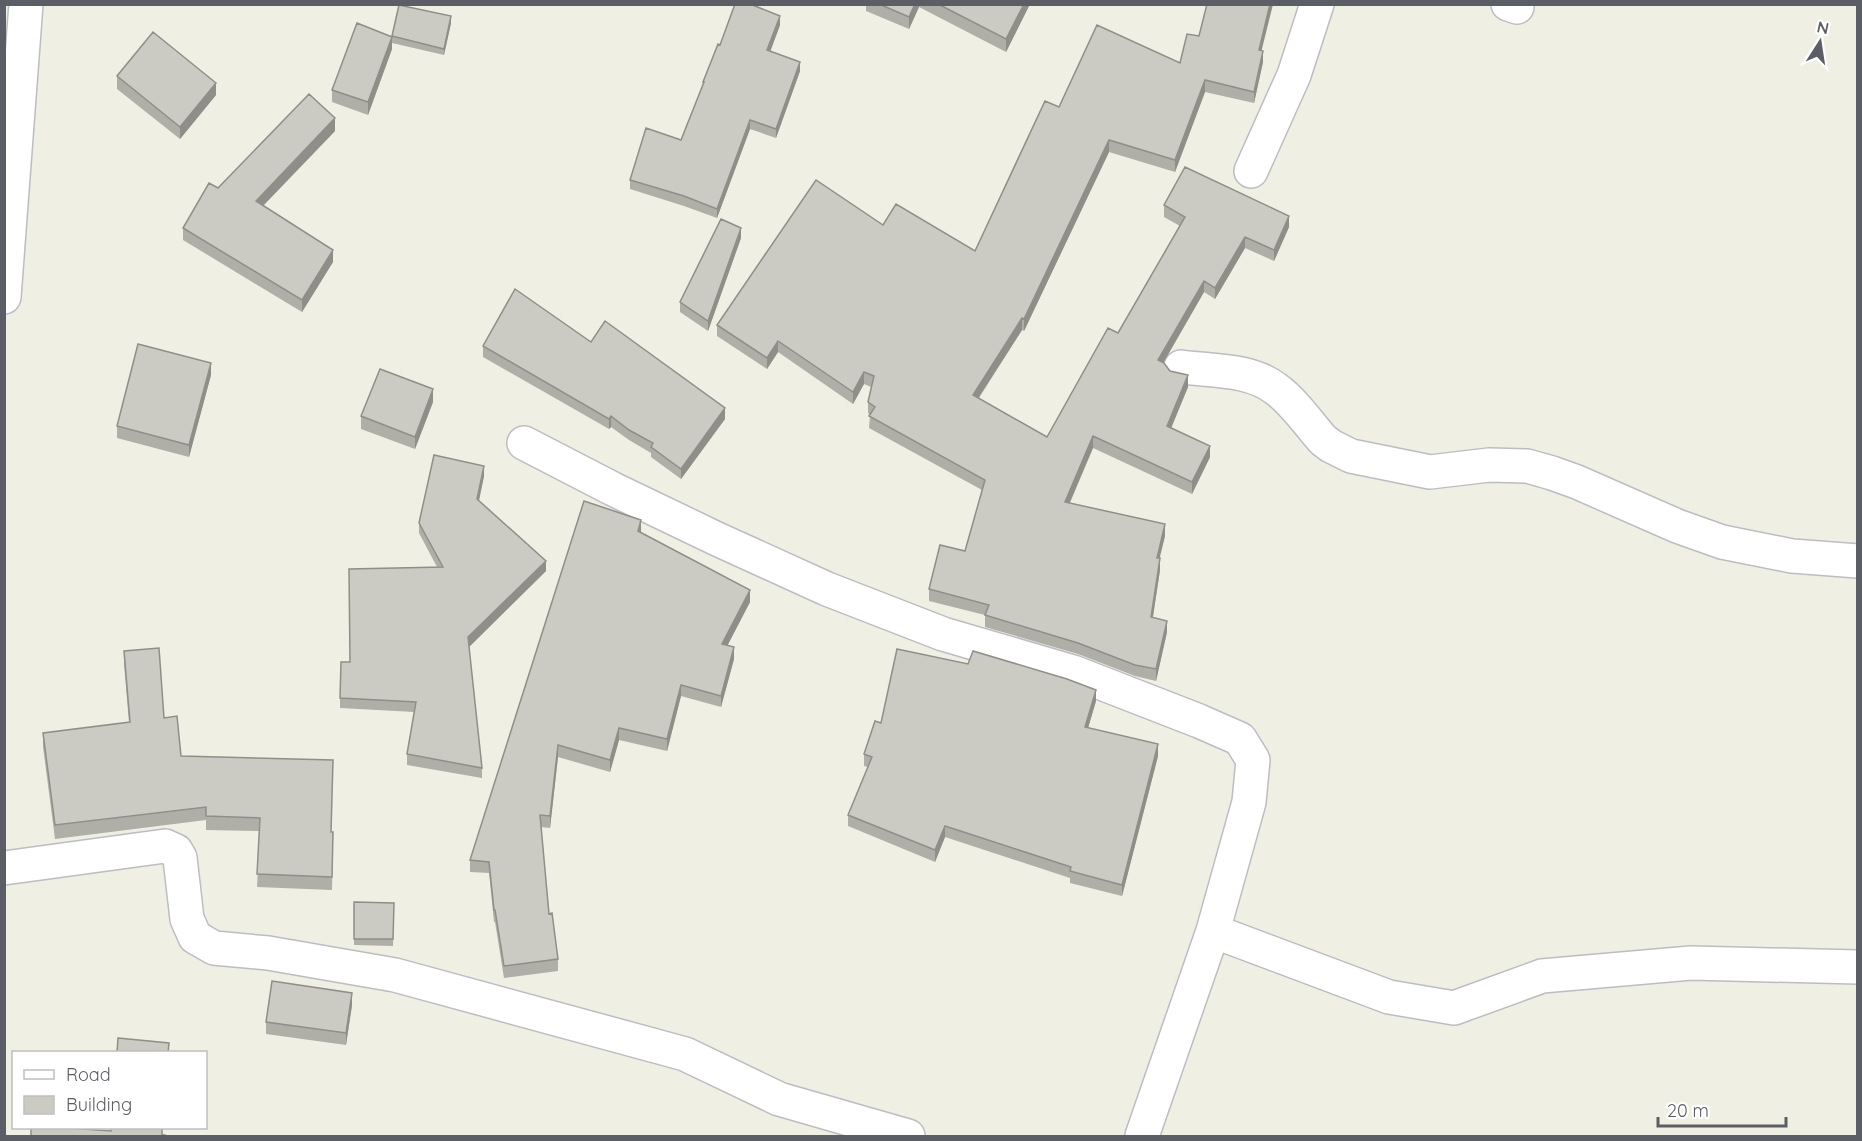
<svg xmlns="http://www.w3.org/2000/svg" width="1862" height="1141" font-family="Quicksand,sans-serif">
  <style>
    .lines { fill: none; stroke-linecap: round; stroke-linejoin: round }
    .minor-casing { stroke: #bcbdc3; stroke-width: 36 }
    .minor { stroke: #fff; stroke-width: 33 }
    .wall { fill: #afafa8 }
    .shaded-wall { fill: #8f8e88 }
    .building { fill: #cccbc3; stroke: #8f8e88; stroke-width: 1.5 }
  </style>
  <rect width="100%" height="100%" fill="#efefe4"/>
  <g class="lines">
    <!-- minor casing -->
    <g class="minor-casing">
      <path id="minor" d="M1508,4L1517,7
        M1251,171L1294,75L1317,4
        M4,297L26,4
        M1181,367C1212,371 1251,369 1276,389C1293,401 1309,424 1323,440L1331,446L1351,456L1430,472L1489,465L1527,466L1552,473L1577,482L1677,526L1722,542L1792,556L1858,561
        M524,443L613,489L717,539L827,589L943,634L1073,672L1199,721L1240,739L1253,760L1249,802L1213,931L1142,1136
        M4,868L165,846L176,851L180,858L187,919L195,937L214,948L268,953L395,975L685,1054L779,1099L908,1136
        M1213,931L1389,997L1454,1008L1542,976L1691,963L1858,967"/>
    </g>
    <!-- minor -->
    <use href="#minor" class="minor"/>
  </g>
  <!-- wall -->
  <path class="wall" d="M866,4H1030L1006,52L919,7L909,29L866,11Z
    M1207,4H1273L1261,50L1263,62L1254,103L1205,92L1175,172L1109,152L1024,331L1022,330L979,398L1047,437L1118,333L1180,226L1164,217V205L1289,227L1274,261L1245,248L1215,299L1204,292L1163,363L1170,371L1188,387L1171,428L1210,457L1192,494L1093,448L1070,503L1165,536L1159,558L1160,570L1153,617L1167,632L1156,681L1135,676L1078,654L985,627V615L929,601V589L965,551L982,490L869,428L870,415L868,413V402L871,387L864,384L853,404L778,352L767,369L717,336V325L883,225L975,251L1059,107L1180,63L1199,36Z
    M451,23L444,55L392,43V49L368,115L332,102V90L392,36Z
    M780,25L770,52L800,71L776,138L750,129L717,218L684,206L630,189V180L681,140L703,86V82L720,45Z
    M117,76L216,95L180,139L117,89Z
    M335,131L263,206L333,262L302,312L183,240V228L218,188Z
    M741,238L708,331L680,312V302Z
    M591,342L725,419L681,479L651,457V453L629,440L611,427L609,429L483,357V346Z
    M211,375L189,457L117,438V426Z
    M433,402L415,449L361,429V416Z
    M484,476L479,501L546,571L469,647L482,768V778L407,765V754L414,712L340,708V698L350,662L437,567L419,533V523Z
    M641,531V533L750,602L727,646L734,659L721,707L681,696L667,751L619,740L610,772L558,757L550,828L541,827L549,914L558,959V971L504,978L495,922H494L489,873L470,872V860Z
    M124,651L164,718L181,756L331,832L333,846L332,890L257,887L260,831L206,830V820L55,839L43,747V733L129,723L124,664Z
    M1096,701L1088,728L1158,756L1122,896L1070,883V878L945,837L935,862L848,826V815L868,767L864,766V754L881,723Z
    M354,902L394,903L393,946L354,945Z
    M352,1005L346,1045L266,1034V1022Z"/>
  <!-- shaded-wall -->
  <path class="shaded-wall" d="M915,4H919V7L909,29V17Z
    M1024,4H1030L1006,52V39Z
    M1270,4H1273L1259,61V50Z
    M451,16V23L444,55V49Z
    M780,16V25L767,60V50Z
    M392,37V49L368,115V102Z
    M1263,51V62L1254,103V92Z
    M800,62V71L776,138V129Z
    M1205,80V92L1175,172V160Z
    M216,83V95L180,139V127Z
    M335,118V131L256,213V201Z
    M750,120V129L717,218V209Z
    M1109,140V152L1024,331V319Z
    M1289,216V227L1274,261V250Z
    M741,228V238L708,331V321Z
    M1245,237V248L1215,299V288Z
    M333,250V262L302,312V300Z
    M1204,281V292L1158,372V360Z
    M1022,318V330L973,406V395Z
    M778,341V352L767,369V358Z
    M211,363V375L189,457V445Z
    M864,372V384L853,404V392Z
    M1188,375V387L1167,438V426Z
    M433,389V402L415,449V437Z
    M725,408V419L681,479V469Z
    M611,416V427L609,429V419Z
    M1093,436V448L1065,513V502Z
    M1210,446V457L1192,494V482Z
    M484,466V476L477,509V499Z
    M641,520V531L638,543V531Z
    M1165,524V536L1157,569V558Z
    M1160,558V570L1151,629V617Z
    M546,561V571L468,648V637Z
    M750,590V602L722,656V644Z
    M1167,621V632L1156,681V669Z
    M734,647V659L721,707V696Z
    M681,685V696L667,751V739Z
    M1096,690V701L1085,738V727Z
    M619,728V740L610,772V760Z
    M1158,744V756L1122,896V885Z
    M558,745V757L550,828V816Z
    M945,826V837L935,862V850Z
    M352,993V1005L346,1045V1033Z"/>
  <!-- building -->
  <path class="building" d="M735,4H750L780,16L767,50L800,62L776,129L750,120L717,209L684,196L630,180L646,128L681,140L704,82H703L718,44L720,45Z
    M879,4H915L909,17Z
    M938,4H1024L1006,39Z
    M1207,4H1270L1259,50L1263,51L1254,92L1205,80L1175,160L1109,140L1024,319L1022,318L973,395L1047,437L1108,328L1118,333L1185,217L1164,205L1185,167L1289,216L1274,250L1245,237L1215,288L1204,281L1158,360L1164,363L1170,371L1188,375L1167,426L1210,446L1192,482L1093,436L1065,502L1165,524L1157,558H1160L1151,617L1167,621L1156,669L1135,665L1078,643L985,615L989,605L929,589L940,545L965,551L985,480L869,416L875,407L868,402L874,376L864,372L853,392L778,341L767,358L717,325L816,180L883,225L896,204L975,251L1045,101L1059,107L1097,25L1180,63L1187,34L1199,36Z
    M399,5L451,16L444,49L392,36Z
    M357,23L392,37L368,102L332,90Z
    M153,32L216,83L180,127L117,76Z
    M309,94L335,118L256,201L333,250L302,300L183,228L209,183L218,188Z
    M721,219L741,228L708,321L680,302Z
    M515,289L591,342L605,321L725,408L681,469L651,447L653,443L629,430L611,416L609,419L483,346Z
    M138,344L211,363L189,445L117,426Z
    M380,369L433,389L415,437L361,416Z
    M434,455L484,466L477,499L546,561L468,637L482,768L407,754L416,702L340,698L341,662H350L349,569L443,567L419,523Z
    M584,501L641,520L638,531L750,590L722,644L734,647L721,696L681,685L667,739L619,728L610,760L558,745L550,816L540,815L549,914L552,913L558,959L504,966L495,910H494L489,862L470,860Z
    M159,648L164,718L177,716L181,756L333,760L331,832H333L332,877L257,874L260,818L206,816V807L55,825L43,733L130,722L124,651Z
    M897,649L968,664L973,651L1067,679L1096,690L1085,727L1158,744L1122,885L1070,871L1071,867L945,826L935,850L848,815L872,757L864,754L875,721L881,723Z
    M354,902L394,903L393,939H354Z
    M272,981L352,993L346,1033L266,1022Z
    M118,1038L169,1043L168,1053H117Z
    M31,1128H69L111,1131V1128H162V1135H165V1137H31Z"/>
  <!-- border -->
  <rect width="1862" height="1141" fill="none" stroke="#5c5e65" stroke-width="12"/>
  <!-- legend -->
  <rect x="12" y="1051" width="195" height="78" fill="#ffffff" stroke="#bebfc1" stroke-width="1.5"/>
  <rect x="24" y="1070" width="30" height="9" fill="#ffffff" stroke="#bebfc1" stroke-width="1.5"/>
  <text x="66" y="1081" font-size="18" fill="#5c5e65">Road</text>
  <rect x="24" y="1096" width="30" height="18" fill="#cccbc3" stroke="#bebfc1" stroke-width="1.5"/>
  <text x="66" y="1111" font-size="18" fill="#5c5e65">Building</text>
  <!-- north arrow -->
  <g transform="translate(1820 42) rotate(12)" stroke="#ffffff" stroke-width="4.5" paint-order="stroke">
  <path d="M0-4.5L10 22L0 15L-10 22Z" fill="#5c5e65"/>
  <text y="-9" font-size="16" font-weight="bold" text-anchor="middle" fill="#5c5e65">N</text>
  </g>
  <!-- scale -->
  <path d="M1658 1117v9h128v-9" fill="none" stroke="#5c5e65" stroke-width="3"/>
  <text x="1667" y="1117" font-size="18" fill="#5c5e65" stroke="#ffffff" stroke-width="4.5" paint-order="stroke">20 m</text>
</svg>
